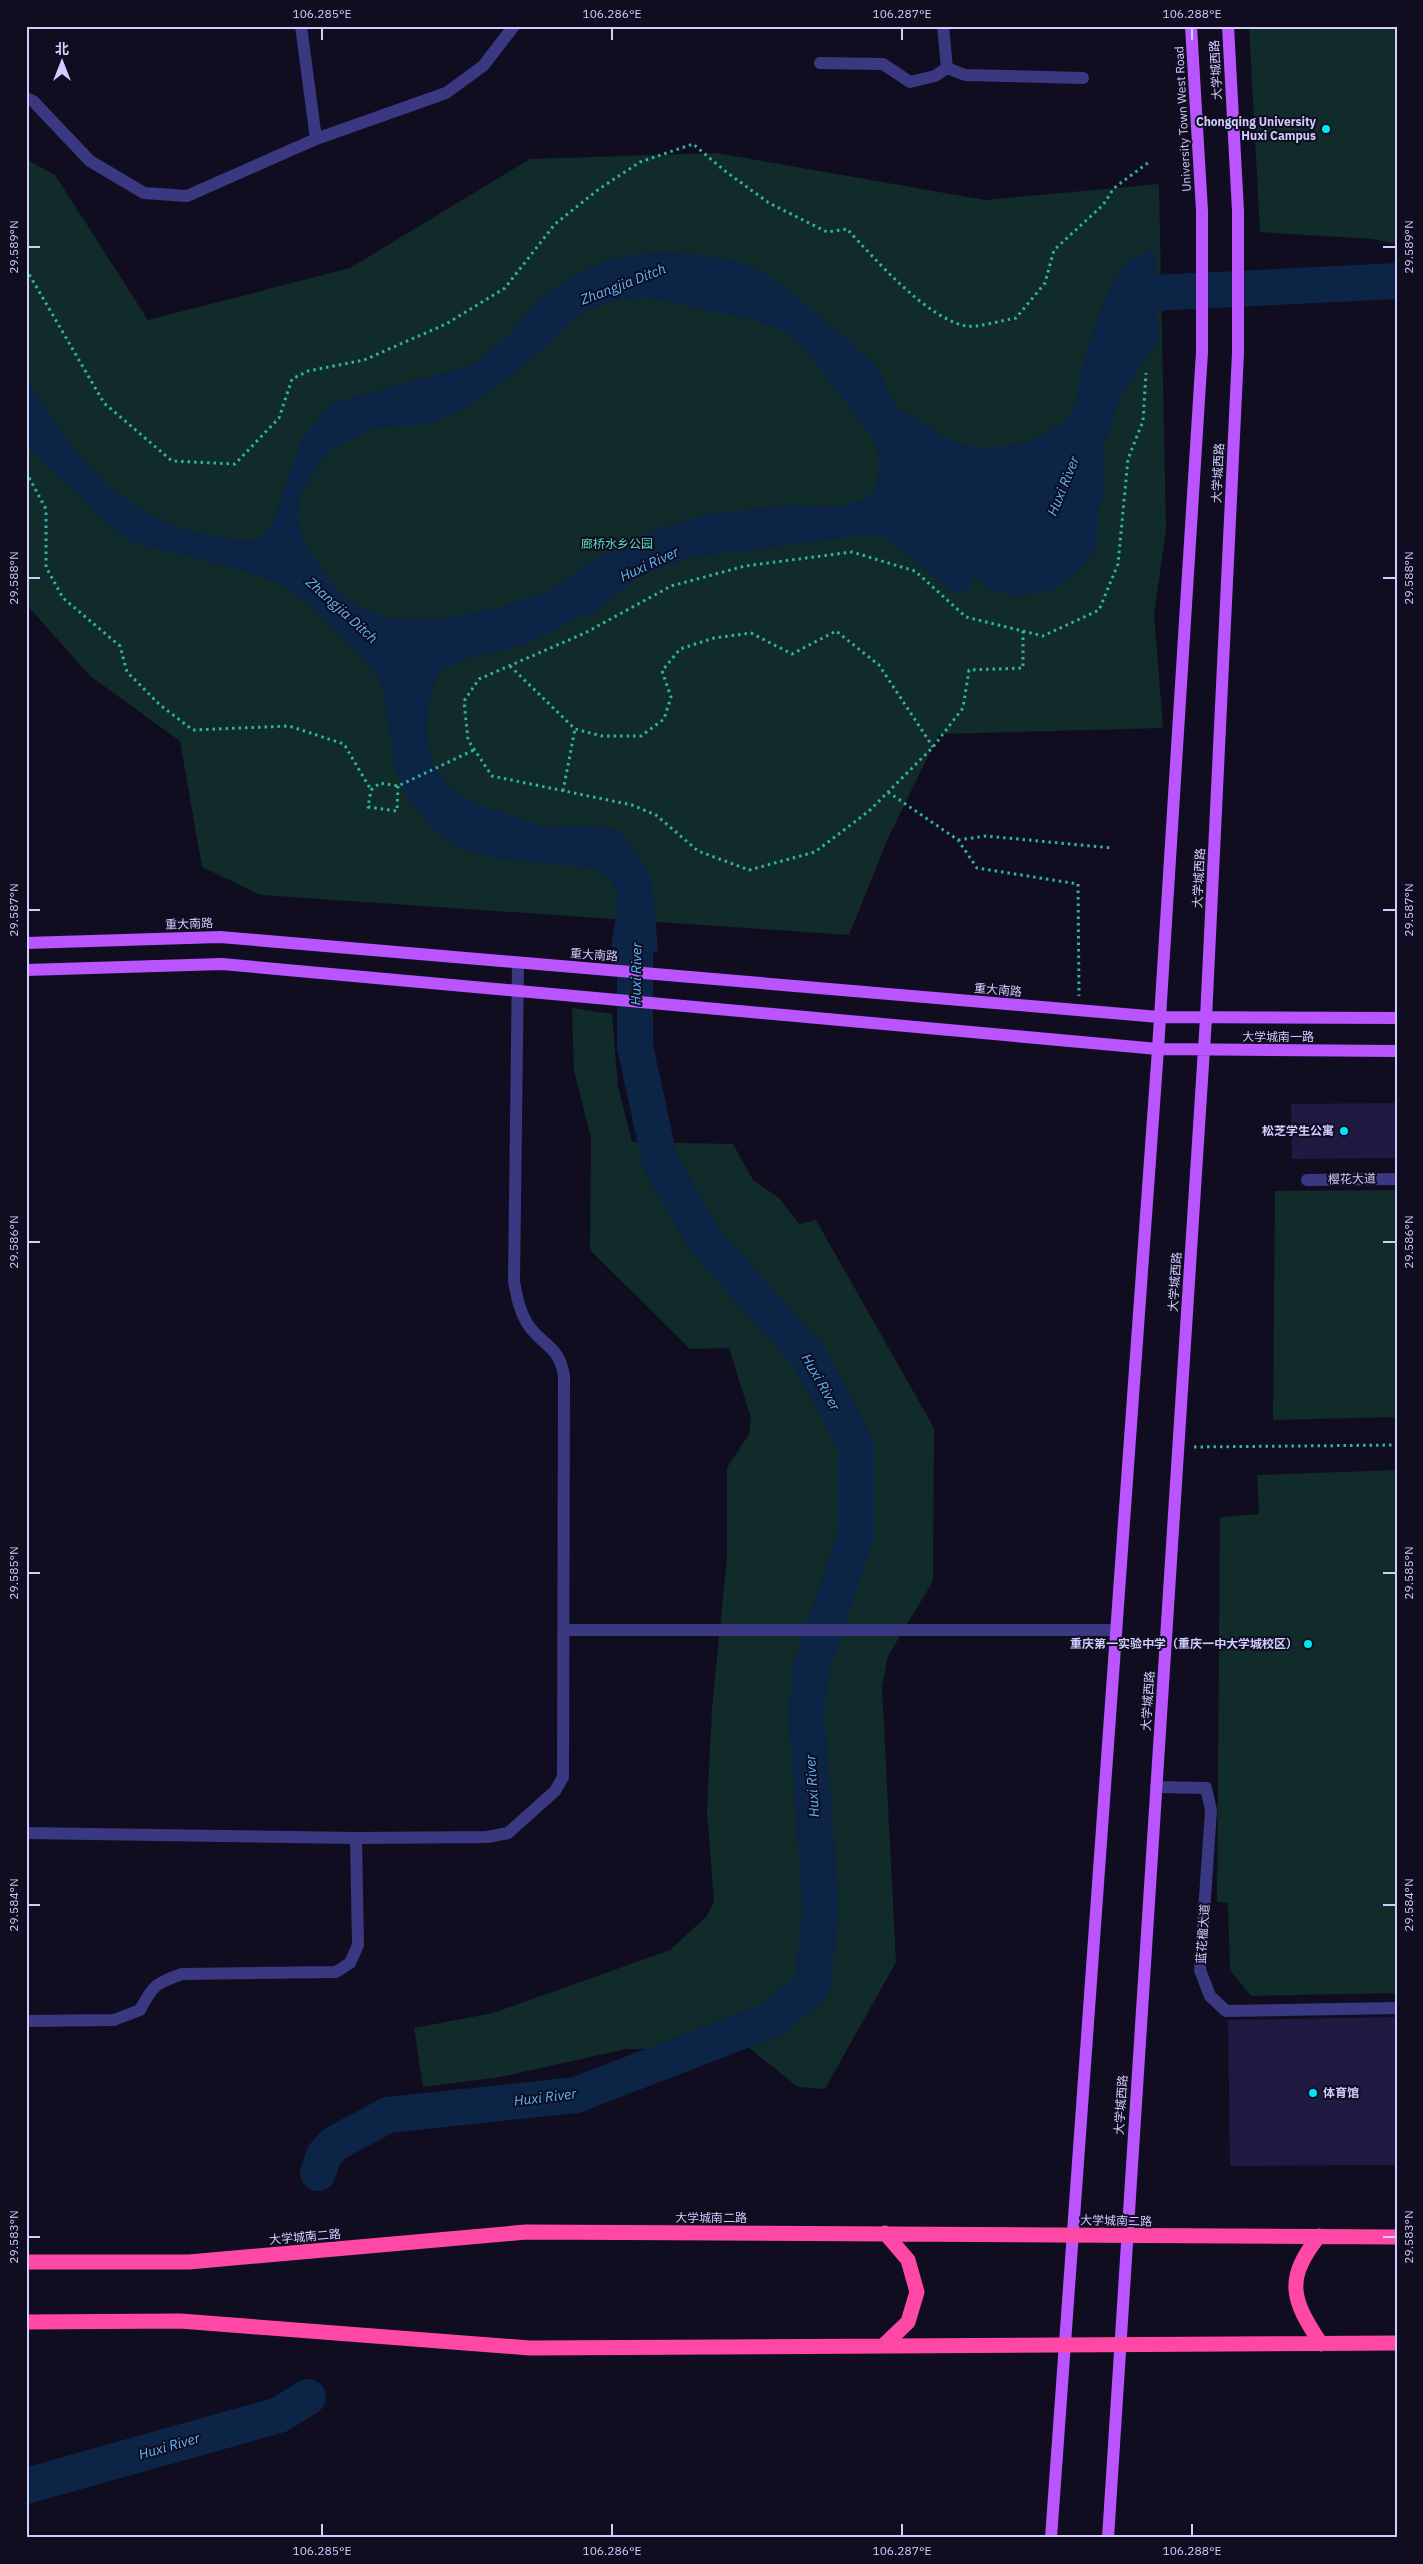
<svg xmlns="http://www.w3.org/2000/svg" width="1423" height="2564" font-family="'IBM Plex Sans','Noto Sans SC',sans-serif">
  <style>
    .green { fill: #102b29 }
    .water { fill: #0c2446; fill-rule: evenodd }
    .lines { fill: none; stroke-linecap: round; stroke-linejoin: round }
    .river { stroke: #0c2446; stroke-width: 36 }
    .building { fill: #201942 }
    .path { stroke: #2eb3a7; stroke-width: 3; stroke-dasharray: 2.5 4; stroke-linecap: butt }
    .minor { stroke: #393880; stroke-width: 12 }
    .major { stroke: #ba54ff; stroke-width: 12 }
    .highway { stroke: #ff48a5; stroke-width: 15 }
    .ticks { fill: none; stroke: #d1cdff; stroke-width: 2 }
    .poi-dot { fill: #00e7f8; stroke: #100d21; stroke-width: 2 }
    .labels { text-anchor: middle; stroke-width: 4; stroke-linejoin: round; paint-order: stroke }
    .street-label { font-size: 12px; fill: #d1cdff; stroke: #100d21 }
    .poi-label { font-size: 12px; font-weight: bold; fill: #d1cdff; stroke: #100d21; text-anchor: end }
    .park-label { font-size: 12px; fill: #59dfb9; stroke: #100d21 }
    .water-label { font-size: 14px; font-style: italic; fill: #5bb8ff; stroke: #100d21 }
    .neatline { fill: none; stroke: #d1cdff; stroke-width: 2 }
    .ticks-label { font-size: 12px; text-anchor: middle; fill: #d1cdff }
  </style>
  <rect width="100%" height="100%" fill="#100d21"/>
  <!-- green -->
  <path class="green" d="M1249,26H1397V244L1372,239L1260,232Z
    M717,153L985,200L1159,184L1166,530L1154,614L1163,728L939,734L889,836L849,935L261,895L202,867L180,741L90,676L26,604V159L55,175L148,320L350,268L530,159Z
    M572,1008L612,1014L618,1087L632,1142L733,1144L753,1180L779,1198L799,1224L816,1220L934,1428L933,1581L888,1656L882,1687L896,1962L825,2089L798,2087L749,2048L626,2049L500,2077L423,2087L414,2028L493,2013L670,1950L706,1917L714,1902L707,1811L712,1708L727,1557V1468L749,1434L751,1418L729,1348L690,1349L590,1250L591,1139L574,1071Z
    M1397,1190V1417L1273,1420L1275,1191Z
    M1397,1470V1993L1251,1996L1230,1970L1228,1903L1217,1902L1220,1517L1259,1514L1257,1475Z"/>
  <!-- water -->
  <path class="water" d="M1154,249L1158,344L1143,359L1136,376L1120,398L1105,441L1103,447L1104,496L1098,509L1097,545L1085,564L1064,583L1052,590L1025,595H1009L991,590L974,575L967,591L957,595L884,537L864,535L689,558L638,577L596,611L589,615H582L527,644L465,659L443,670L435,681L428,705L426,734L432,763L451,789L477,804L546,827L592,825L620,831L648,872L654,898L658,953L611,947L619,898L610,878L596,868L498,859L459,848L431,828L408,799L394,766L384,694L374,670L316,610L279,583L231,567L129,541L100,518L82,497L38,458L26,443V379L75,450L108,487L152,516L191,531L233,540H256L263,537L273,522L300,443L311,427L326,410L338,401L469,366C485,355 500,344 513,330C522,320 530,307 540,299C559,284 584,269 606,261C650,246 729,252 768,276C798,295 822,322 851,342C856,352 866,354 873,362C885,376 887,396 898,408C902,412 910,414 915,417C928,427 940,437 956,443C987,454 1042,444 1066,419C1076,409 1078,391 1081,377C1086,351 1108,279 1127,262C1135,256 1145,253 1154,249ZM648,297L754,320L783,330L805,349L874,439L880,463L874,491L864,500L837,507L792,505L708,514L652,531L601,555L546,593L501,607L439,620L386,618L354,605L329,580L304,542L297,514L302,491L316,468L331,450L375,428L426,424L450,416L471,405L508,378L549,344L569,323L591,309L617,300Z"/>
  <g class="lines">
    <!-- river -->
    <path class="river" d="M1119,324L1153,293L1397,281
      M318,2173L324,2155L334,2144L388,2115L576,2095L773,2019L812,1986L821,1909L806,1713L812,1666L856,1535V1445L810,1358L704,1239L660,1162L635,1046V902
      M26,2486L279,2415L308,2397"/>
  </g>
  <!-- building -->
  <path class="building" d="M1397,1103V1158L1292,1159L1291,1104Z
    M1397,2017V2165L1230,2166L1228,2020Z"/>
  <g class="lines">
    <!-- path -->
    <path class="path" d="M26,269L104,403L172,461L235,464L279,418L292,379L308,371L364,360L446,324L505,288L555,224L599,189L640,162L693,144L725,171L769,203L827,232L847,229C875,259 926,318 966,326C977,328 1003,320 1016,318L1045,283L1054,250L1103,205L1114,188L1149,162
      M26,472L46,509V567L63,598L120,646L127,672L160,705L193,730L289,726L344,744L371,790
      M1023,631V668L969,670L963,708L933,747L869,811L815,852L749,870L698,851L656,815L632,805L492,776L468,740L464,701L479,679L585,633L671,586L745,566L852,552L915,571L966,617L1043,636L1099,610L1118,564L1128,459L1143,421L1146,373
      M510,666L575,729L602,736H641L664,719L671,697L662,671L680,649L714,638L751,633L792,654L836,631L879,665L933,747
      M398,786L397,811L368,807L371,790L380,783L398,786L474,750
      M563,791L575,729
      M888,792L958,840L977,868L1078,884L1079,996
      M958,840L986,836L1112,848
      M1194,1447L1397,1445"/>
    <!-- minor -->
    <path class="minor" d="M301,26L316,139
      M943,26L947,68
      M820,63L883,64L910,82L935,76L947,68L965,75L1083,78
      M26,98L33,101L90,161L144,193L187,196L316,139L446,93L483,66L514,26
      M1307,1180L1397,1179
      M564,1630H1115
      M1156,1787L1206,1788L1211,1810L1200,1970L1210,1996L1226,2011L1397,2008
      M26,1833L356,1838L487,1837L508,1833L555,1791L563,1777L564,1376C559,1344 540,1345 527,1323C519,1310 517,1296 514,1282L518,963
      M26,2021L114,2020L140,2010C153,1985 156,1983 182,1974L336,1972L350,1963L358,1945L356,1838"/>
    <!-- major -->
    <path class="major" d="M26,943L220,937L1159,1017L1397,1018
      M26,970L222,964L1158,1049L1397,1051
      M1051,2538L1158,1049L1202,352V211L1191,26
      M1108,2538L1206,1018L1238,353V211L1228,26"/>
    <!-- highway -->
    <path class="highway" d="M1319,2236C1284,2280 1292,2300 1321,2344
      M26,2262H189L526,2232L1397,2237
      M26,2322L180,2321L530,2348L1397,2343
      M883,2346L908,2322L917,2292L908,2260L885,2233"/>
  </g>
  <!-- ticks -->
  <path class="ticks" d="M322,28V40M612,28V40M902,28V40M1192,28V40M28,247H40M1383,247H1396M28,578H40M1383,578H1396M28,910H40M1383,910H1396M28,1242H40M1383,1242H1396M28,1573H40M1383,1573H1396M28,1905H40M1383,1905H1396M28,2237H40M1383,2237H1396M322,2524V2536M612,2524V2536M902,2524V2536M1192,2524V2536"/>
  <!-- markers -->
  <g class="poi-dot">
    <circle cx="1326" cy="129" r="5"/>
    <circle cx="1344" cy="1131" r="5"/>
    <circle cx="1308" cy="1644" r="5"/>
    <circle cx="1313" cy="2093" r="5"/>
  </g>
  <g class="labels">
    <!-- street labels -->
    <g class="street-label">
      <text transform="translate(1216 70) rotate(-93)" y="4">大学城西路</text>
      <text transform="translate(1183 119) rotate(-93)" y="4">University Town West Road</text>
      <text transform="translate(1218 473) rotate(-87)" y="4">大学城西路</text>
      <text transform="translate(1199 878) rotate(-87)" y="4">大学城西路</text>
      <text transform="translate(189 924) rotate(-2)" y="4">重大南路</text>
      <text transform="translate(594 955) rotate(4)" y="4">重大南路</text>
      <text transform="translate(998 990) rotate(5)" y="4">重大南路</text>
      <text x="1278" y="1041">大学城南一路</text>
      <text transform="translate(1352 1179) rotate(-1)" y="4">樱花大道</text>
      <text transform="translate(1175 1282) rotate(-86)" y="4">大学城西路</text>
      <text transform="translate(1148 1701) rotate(-86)" y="4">大学城西路</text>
      <text transform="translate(1203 1934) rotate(-86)" y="4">蓝花楹大道</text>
      <text transform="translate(1121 2105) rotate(-86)" y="4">大学城西路</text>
      <text x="711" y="2222">大学城南二路</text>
      <text transform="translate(1116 2221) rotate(1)" y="4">大学城南二路</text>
      <text transform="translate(305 2237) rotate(-5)" y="4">大学城南二路</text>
    </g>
    <!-- poi labels -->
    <g class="poi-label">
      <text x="1316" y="126">Chongqing University<tspan x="1316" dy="14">Huxi Campus</tspan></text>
      <text x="1334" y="1135">松芝学生公寓</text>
      <text x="1298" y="1648">重庆第一实验中学（重庆一中大学城校区）</text>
      <text x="1323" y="2097" text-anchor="start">体育馆</text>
    </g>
    <!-- park labels -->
    <g class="park-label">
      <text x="617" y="548">廊桥水乡公园</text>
    </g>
    <!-- water labels -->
    <g class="water-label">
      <text transform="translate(623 284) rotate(-21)" y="5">Zhangjia Ditch</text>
      <text transform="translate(1063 486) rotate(-68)" y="5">Huxi River</text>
      <text transform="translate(649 564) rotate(-25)" y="5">Huxi River</text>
      <text transform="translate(342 610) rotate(42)" y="5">Zhangjia Ditch</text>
      <text transform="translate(636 974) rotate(-89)" y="5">Huxi River</text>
      <text transform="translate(821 1382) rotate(60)" y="5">Huxi River</text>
      <text transform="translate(812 1786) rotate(-94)" y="5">Huxi River</text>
      <text transform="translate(545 2097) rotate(-7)" y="5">Huxi River</text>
      <text transform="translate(169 2446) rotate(-16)" y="5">Huxi River</text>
    </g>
  </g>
  <!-- border -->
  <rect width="1423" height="2564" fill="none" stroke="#100d21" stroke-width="55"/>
  <!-- north arrow -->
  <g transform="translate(62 62)" stroke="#100d21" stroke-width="4" paint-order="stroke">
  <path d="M0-4L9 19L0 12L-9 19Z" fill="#d1cdff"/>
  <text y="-8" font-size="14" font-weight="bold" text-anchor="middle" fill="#d1cdff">北</text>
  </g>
  <rect x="28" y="28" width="1368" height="2508" class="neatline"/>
  <g class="ticks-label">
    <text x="322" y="18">106.285°E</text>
    <text x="612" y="18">106.286°E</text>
    <text x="902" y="18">106.287°E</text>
    <text x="1192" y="18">106.288°E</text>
    <text transform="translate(14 247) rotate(-90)" y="4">29.589°N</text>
    <text transform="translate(1409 247) rotate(-90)" y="4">29.589°N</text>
    <text transform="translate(14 578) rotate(-90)" y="4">29.588°N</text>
    <text transform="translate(1409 578) rotate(-90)" y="4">29.588°N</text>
    <text transform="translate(14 910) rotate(-90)" y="4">29.587°N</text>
    <text transform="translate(1409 910) rotate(-90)" y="4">29.587°N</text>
    <text transform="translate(14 1242) rotate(-90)" y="4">29.586°N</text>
    <text transform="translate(1409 1242) rotate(-90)" y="4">29.586°N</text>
    <text transform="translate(14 1573) rotate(-90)" y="4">29.585°N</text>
    <text transform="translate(1409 1573) rotate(-90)" y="4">29.585°N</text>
    <text transform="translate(14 1905) rotate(-90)" y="4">29.584°N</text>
    <text transform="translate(1409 1905) rotate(-90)" y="4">29.584°N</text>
    <text transform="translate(14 2237) rotate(-90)" y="4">29.583°N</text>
    <text transform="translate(1409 2237) rotate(-90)" y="4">29.583°N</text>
    <text x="322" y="2555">106.285°E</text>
    <text x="612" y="2555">106.286°E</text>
    <text x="902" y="2555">106.287°E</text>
    <text x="1192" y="2555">106.288°E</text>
  </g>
</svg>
